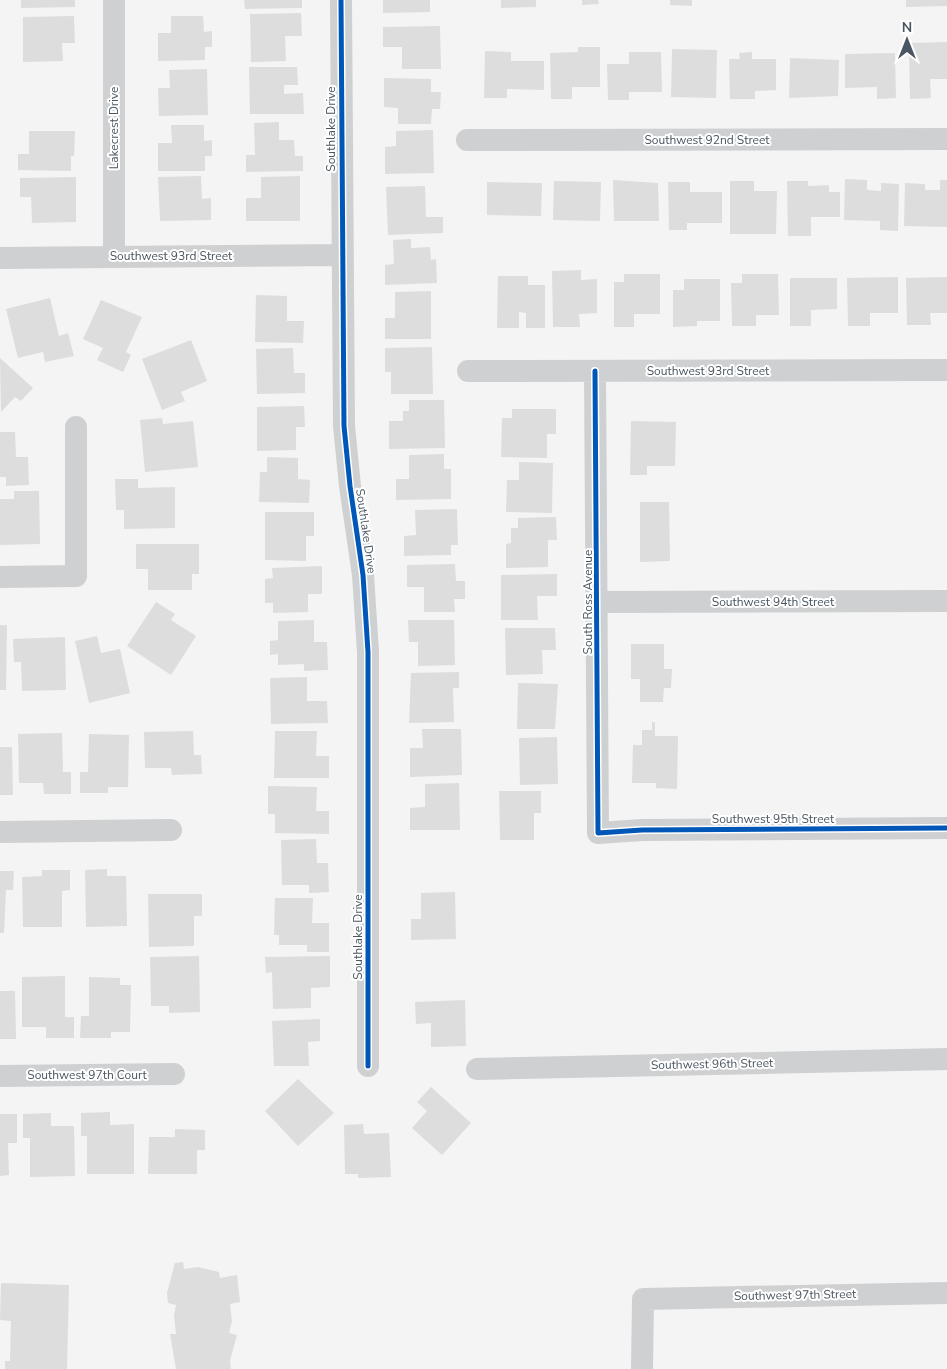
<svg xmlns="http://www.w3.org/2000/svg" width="947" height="1369" font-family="'Nunito Sans',sans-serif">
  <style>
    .building { fill: #ddddde }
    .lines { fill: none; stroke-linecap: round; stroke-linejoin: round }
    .minor { stroke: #ced0d2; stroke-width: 22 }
    .cycleway-casing { stroke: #fff; stroke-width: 8 }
    .cycleway { stroke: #0057b8; stroke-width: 5 }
    .labels { text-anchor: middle; stroke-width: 4; stroke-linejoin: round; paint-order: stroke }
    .street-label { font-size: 12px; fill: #4a5661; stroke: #fff }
  </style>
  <rect width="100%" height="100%" fill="#f4f4f4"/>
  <!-- building -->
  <path class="building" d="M21,0H75V7L21,8Z
    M244,0H302V8L245,9Z
    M383,0H430V12L383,13Z
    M501,0H536V7L501,8Z
    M582,0H598L599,4L582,5Z
    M670,0H692V6L670,5Z
    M906,0H947V6L906,7Z
    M301,13L302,36H285L286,61L251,62L250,14Z
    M74,16L75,43H62L63,61L23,62V17Z
    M171,16H203L204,32L212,31V47H205V60L158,61V33H171Z
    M440,26L441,69H402V47H383V27Z
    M947,42V79H930L931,98L910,99L909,43Z
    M578,47H600V87H572V99H551L550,53L578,52Z
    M672,49L717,50L716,98L671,97Z
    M485,51L511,52V61H544V90L507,89V98H484Z
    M629,52H661L662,92H629V100H608L607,64H629Z
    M752,52V59H776V90L755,91V99H730L729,59H740L739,53Z
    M895,53L896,98L877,99V87L845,88V54Z
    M790,58L839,60L838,96L789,98Z
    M249,67H297L298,85H284V94L303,93L304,114H250Z
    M207,69L208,115L159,116L158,88H170L169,70Z
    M384,78L431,79V92H441L440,109H432L431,124H398V108L384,107Z
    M279,122V140H294L295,156H303V171L246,172V155H255L254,123Z
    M171,125H204V141L212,140V156H205V171H158V143H172Z
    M433,130L434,173L385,174V147L396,146V131Z
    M29,131H75L74,156H71V171L18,170V154H29Z
    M201,176L202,199L211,198V220L160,221L158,177Z
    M300,176V221H246V198H261V177Z
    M76,177V222L32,223L31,197H20V178Z
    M845,179L867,180V190L881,191V183L899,184L898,231L880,230V221L844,220Z
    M613,180L658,183L659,221H614Z
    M940,180H947V227L904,226L905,183L925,184V190H940Z
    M554,181L601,182L600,221L553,220Z
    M730,181H754V191H777L776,234H730Z
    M787,181H808V186L829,185V192H840V217H811V236H788Z
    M487,182L542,183L541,216L487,215Z
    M668,182H690V192H722V223H687V230H669Z
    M425,186L426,217H443V233L388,235L386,187Z
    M411,239V248L430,247L431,260L436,259L437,283L385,285V265L394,264L393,240Z
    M581,270V280L597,279V313L579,314L580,327H553L552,271Z
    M624,274H660V314H634V327H614V282H624Z
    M742,274H778L779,315H756V326H732L731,283H742Z
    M498,276H528V285H545V328H526V313L519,312V328H497Z
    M898,277V313H870V326H848L847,278Z
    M947,277V313H930L931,325H907L906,278Z
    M790,278H837V309L811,310V326H790Z
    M684,279H720V321H697V326L673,327V290H684Z
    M431,291V339H385V318H395V292Z
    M256,295L287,296V321H304L303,343L255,342Z
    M50,298L59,336L68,333L74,356L45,362L43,352L18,358L6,309Z
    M101,300L142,317L126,352L131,355L123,372L97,360L103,348L83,339Z
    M191,340L207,381L181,392L185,401L162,410L142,359Z
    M432,347L433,394H391V372H385V348Z
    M293,348L294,373H305V393L257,394L256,349Z
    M0,358L33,388L21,401L15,397L1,412Z
    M409,400H444L445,448L389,449V421H403V411H409Z
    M304,406L305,427H296V450L257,451V407Z
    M512,409H556V434H547V458L501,457L502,418H512Z
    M162,418L163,424L193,421L198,467L145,472L140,420Z
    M631,421L676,422L675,466H647V475H630Z
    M0,432H15L16,457H28L29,485L6,486V477H0Z
    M444,454V469H451V499L396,500V479H409V455Z
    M267,457L298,458V479L310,480L309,503L259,502L260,472H267Z
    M519,462L553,463L552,513L506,512L507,480H519Z
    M115,479H138V488L175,487V528L124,529V510H116Z
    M14,491H39L40,544L0,545V499H14Z
    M640,502H669L670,561L640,562Z
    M457,509L458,545H451V555L404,556V536L416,535L415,510Z
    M265,512H314V536H306V561L265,560Z
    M556,517L557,540H548V567L506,568V544L511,543V528H518V518Z
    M136,544H199V574H192V590H148V569H136Z
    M455,564L456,581H465V599H454L455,612H424V587H407V565Z
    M322,566V594H308V612L273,613V603H265V579L273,578L272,568Z
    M557,574V596H537L538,620H501V575Z
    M156,602L175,614L171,620L196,636L171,675L127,646Z
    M314,620V642H327L328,670L304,671V664L278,665V654L270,655V641L278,640V621Z
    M408,620H454L455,665L418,666V642H409Z
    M0,625H7L6,690H0Z
    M505,628H555L556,650H542L543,674L506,675Z
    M97,636L101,653L120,649L130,693L89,703L75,641Z
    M65,637L66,690L22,691L21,662H14L13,639Z
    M631,644H664V669H672L671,688H664L663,702H640V679H631Z
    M459,672V688H453L454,722L409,723L411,673Z
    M307,677V701H327L328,723L271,724L270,678Z
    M518,683L558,684L555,729H517Z
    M652,722H655V736H678L677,789L656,788V783H632L633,745H642V730H652Z
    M422,729H461L462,775L410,777V748H423Z
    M193,731L194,755H201L202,774L172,775L171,768H145L144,732Z
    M275,731H317L316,756H329V778H274Z
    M62,733L63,772H71V794H44L43,783H19L18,734Z
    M89,734L129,735L128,787H108V793H80V772H88Z
    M557,737L558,784L520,785L519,738Z
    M0,747H12L13,795H0Z
    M459,783L460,830H410V808L425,807V784Z
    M268,786L317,787L316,811H329V834L275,833V814H268Z
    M499,791H541V813H534V840H500Z
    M316,839L317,863H328L329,892L309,893V885H282L281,840Z
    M107,869V876H126L127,926L86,927L85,870Z
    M42,870H70V890L62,891V927H23L22,877L42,876Z
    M0,871H14L13,890H6L4,933H0Z
    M455,892L456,939L411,940V919H421V893Z
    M148,894H202V916H194V946L149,947Z
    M275,898H313L312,923H329V952H307V945H279V935H274Z
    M199,956L200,1012L169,1013V1006H151L150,957Z
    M330,956V987L311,988V1008L273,1009L272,972L266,973L265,957Z
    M65,976V1017H74V1038H46V1027H22V977Z
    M89,977L120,978V985H131L130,1032H111V1038H80L81,1016H89Z
    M0,991H15L16,1039H0Z
    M465,1000L466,1046L431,1047V1023L416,1024L415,1002Z
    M320,1019V1041L308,1042L309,1066H274L272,1021Z
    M298,1079L334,1113L298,1146L265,1111Z
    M431,1087L471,1123L442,1155L412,1128L427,1111L417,1102Z
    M110,1112V1125L134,1124V1174H87V1136H81V1113Z
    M51,1113V1126H74L75,1176L30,1177V1138H23V1114Z
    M0,1114H17V1143H8L9,1175L0,1176Z
    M363,1124L364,1134L389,1133L391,1177L358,1178V1174H345L344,1125Z
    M175,1129L205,1130V1150H197V1174H148L149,1137H175Z
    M183,1262L184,1269L198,1267L219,1272L220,1278L237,1275L240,1302L230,1304L232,1321L229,1333L237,1335L230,1361L231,1369H176L170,1334H176L174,1315L176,1305L168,1303L167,1293L175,1263Z
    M1,1283L69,1285L67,1369H5V1361H10L11,1321L0,1320Z"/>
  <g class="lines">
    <!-- minor -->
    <path class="minor" d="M114,0V256
      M341,0L344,426L350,486L363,575L368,652V1066
      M467,140L947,139
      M0,258L342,255
      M468,371L947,370
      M595,371L598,833L642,830L947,828
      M0,577L76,576V427
      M598,602L947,601
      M0,832L171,830
      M477,1069L947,1059
      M0,1076L174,1074
      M642,1369L643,1299L947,1293"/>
    <!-- cycleway casing -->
    <g class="cycleway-casing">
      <path id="cycleway" d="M341,0L344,426L350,486L363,575L368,652V1066
        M595,371L598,833L642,830L947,828"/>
    </g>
    <!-- cycleway -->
    <use href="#cycleway" class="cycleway"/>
  </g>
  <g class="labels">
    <!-- street labels -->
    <g class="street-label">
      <text transform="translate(114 128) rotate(-90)" y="4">Lakecrest Drive</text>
      <text transform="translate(331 129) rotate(-90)" y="4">Southlake Drive</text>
      <text x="707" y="144">Southwest 92nd Street</text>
      <text x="171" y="260">Southwest 93rd Street</text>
      <text x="708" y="375">Southwest 93rd Street</text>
      <text transform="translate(366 531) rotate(82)" y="4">Southlake Drive</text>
      <text transform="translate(588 602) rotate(-90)" y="4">South Ross Avenue</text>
      <text x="773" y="606">Southwest 94th Street</text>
      <text x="773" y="823">Southwest 95th Street</text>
      <text transform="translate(358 937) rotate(-90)" y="4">Southlake Drive</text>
      <text transform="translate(712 1064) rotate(-1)" y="4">Southwest 96th Street</text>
      <text x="87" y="1079">Southwest 97th Court</text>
      <text transform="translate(795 1295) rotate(-1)" y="4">Southwest 97th Street</text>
    </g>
  </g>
  <!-- north arrow -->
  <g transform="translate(907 40)" stroke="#ffffff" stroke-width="4" paint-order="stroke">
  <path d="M0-4L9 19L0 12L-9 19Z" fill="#4a5661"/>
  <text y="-8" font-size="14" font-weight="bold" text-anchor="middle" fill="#4a5661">N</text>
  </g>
</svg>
